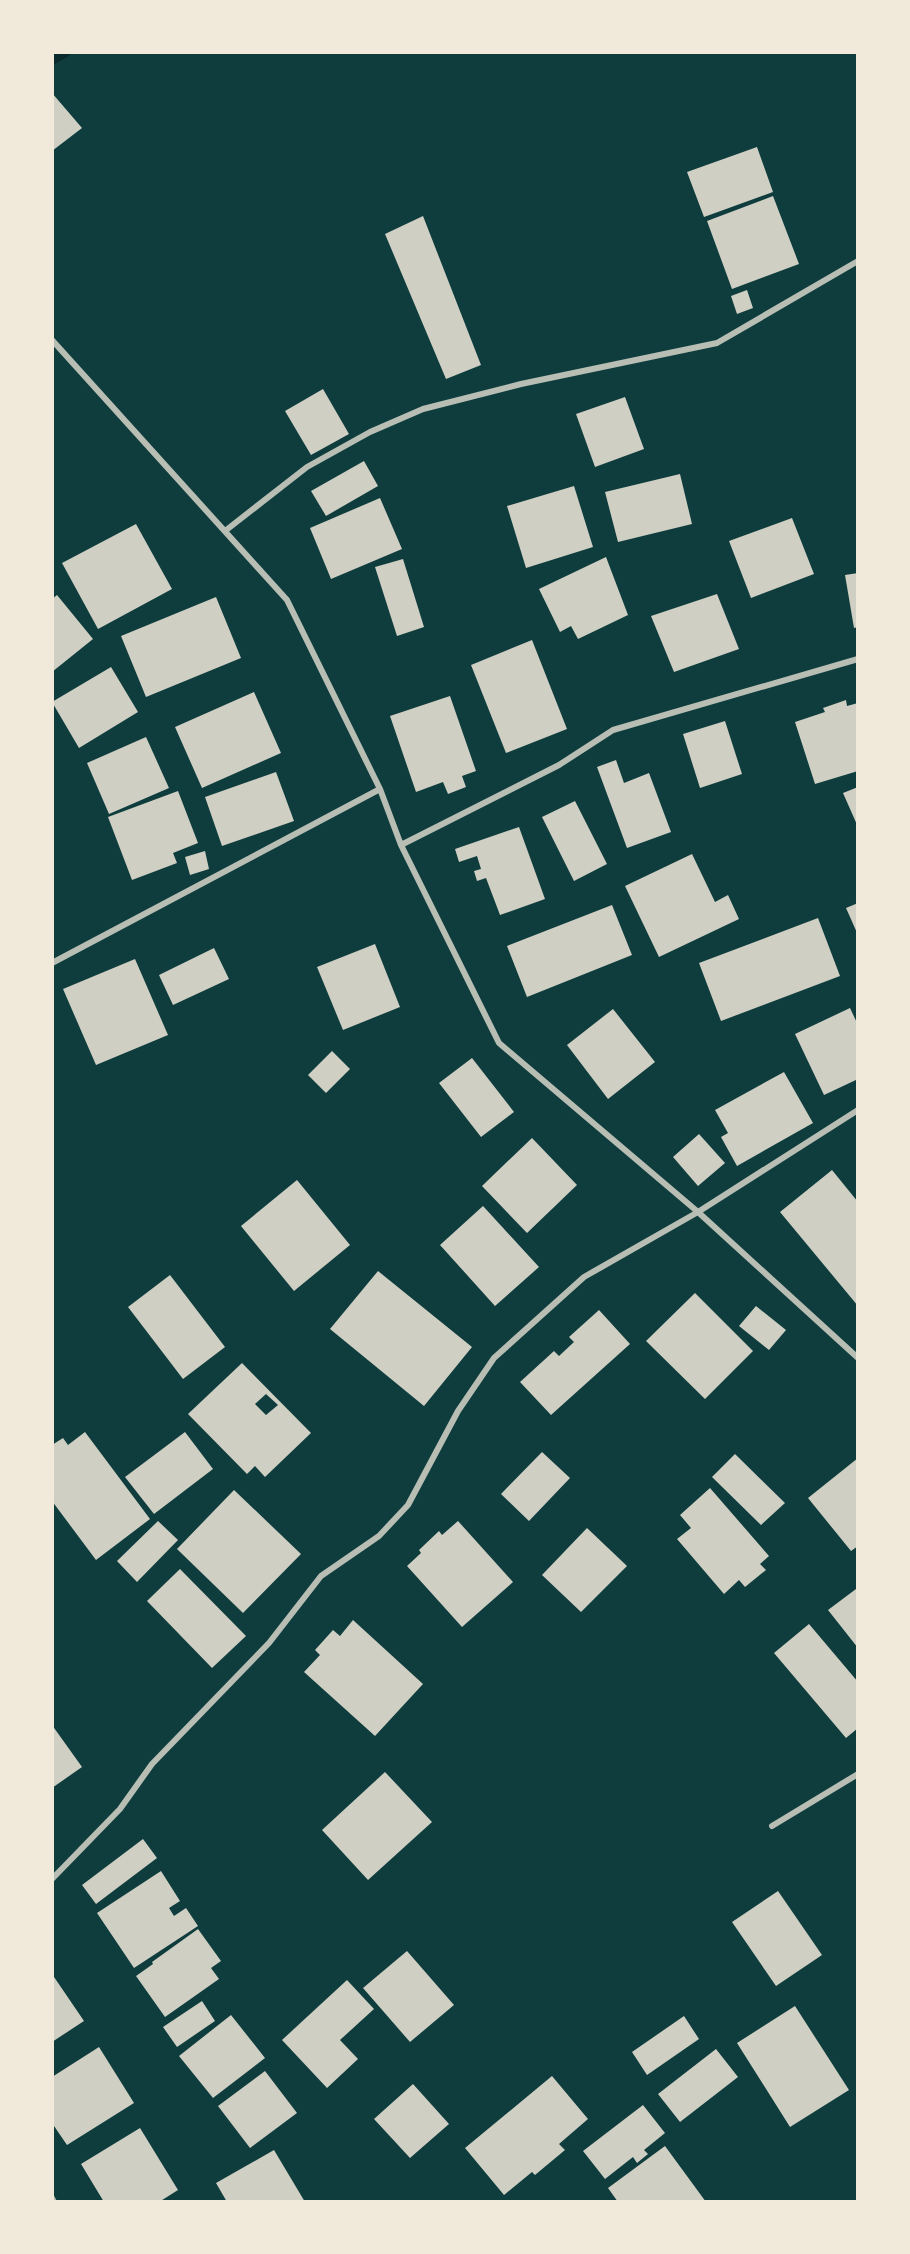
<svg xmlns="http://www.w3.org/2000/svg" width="910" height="2254" font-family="'PT Sans',sans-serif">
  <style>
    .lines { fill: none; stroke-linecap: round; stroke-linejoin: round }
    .stream { stroke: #0a2a2b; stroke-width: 10 }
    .building { fill: #cfcfc3; fill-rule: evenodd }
    .minor { stroke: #b8beb3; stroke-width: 6 }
  </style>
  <rect width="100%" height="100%" fill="#0f3d3e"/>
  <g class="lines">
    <!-- stream -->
    <path class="stream" d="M52,60L66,52"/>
  </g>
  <!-- building -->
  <path class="building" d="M52,93L82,128L52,151Z
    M757,147L773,192L704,217L687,172Z
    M773,196L799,264L732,289L707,221Z
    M423,216L481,365L446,379L385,234Z
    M747,290L753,308L737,314L731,296Z
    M323,389L349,434L311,455L285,411Z
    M625,397L644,449L595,467L576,414Z
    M364,461L378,486L326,516L311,491Z
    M680,474L692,524L618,542L605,492Z
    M574,486L593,547L526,568L507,506Z
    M380,498L402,549L331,579L310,528Z
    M792,518L814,574L751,598L729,541Z
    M136,524L172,589L98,629L62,563Z
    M606,557L628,615L578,639L571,626L560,632L539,589Z
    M403,559L424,627L397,636L375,567Z
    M858,573V627L854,628L845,575Z
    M717,594L739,649L674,672L651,616Z
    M57,595L93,639L52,672V599Z
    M216,597L241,658L146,697L121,636Z
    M532,640L567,729L506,753L471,665Z
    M111,667L138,712L79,748L52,702Z
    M254,692L281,753L202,788L175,727Z
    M450,696L476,771L462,776L466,787L448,794L443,782L416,792L390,716Z
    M846,700L847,706L858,703V771L815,784L795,722L825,712L823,708Z
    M725,721L742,774L700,788L683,734Z
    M146,737L169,788L109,814L87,763Z
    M616,760L624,783L649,773L671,832L627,848L597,767Z
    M276,772L294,821L222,846L205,797Z
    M858,787V827L843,793Z
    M178,791L198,843L173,853L177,863L132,880L108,817Z
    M575,801L607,864L574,881L542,817Z
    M519,827L545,899L500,915L486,878L477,881L474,871L481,869L477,856L459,862L455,849Z
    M205,851L209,869L190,875L185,857Z
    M692,854L715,902L728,895L739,919L659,957L625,886Z
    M858,903V935L846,908Z
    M612,905L632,955L527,997L507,946Z
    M818,918L840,976L721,1021L699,963Z
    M375,944L400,1007L343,1030L317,967Z
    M214,948L229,979L173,1005L159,975Z
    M135,959L168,1035L96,1065L63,989Z
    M850,1008L858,1025V1079L824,1095L795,1034Z
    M613,1009L655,1062L608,1099L567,1045Z
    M332,1051L350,1069L326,1093L308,1075Z
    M472,1058L514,1112L481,1137L439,1083Z
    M784,1072L813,1123L737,1166L721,1137L728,1133L715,1110Z
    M699,1134L725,1163L698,1186L673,1157Z
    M532,1138L577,1185L527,1233L482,1186Z
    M832,1170L858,1202V1306L780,1212Z
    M297,1180L350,1245L294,1291L241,1226Z
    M483,1206L539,1267L495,1306L440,1245Z
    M378,1271L472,1347L424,1406L330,1329Z
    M170,1275L225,1347L183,1379L128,1307Z
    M695,1293L753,1351L705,1399L646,1341Z
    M756,1306L786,1330L769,1350L739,1326Z
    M599,1310L630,1344L551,1415L520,1382L554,1351L559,1356L574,1342L569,1337Z
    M242,1363L311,1433L265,1477L255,1466L247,1474L188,1414ZM266,1394L278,1405L266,1415L255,1404Z
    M85,1432L150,1519L96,1560L52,1501V1445L63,1438L68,1445Z
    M185,1432L213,1469L154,1514L125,1477Z
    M542,1452L570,1478L529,1521L501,1494Z
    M735,1454L785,1503L761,1525L712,1477Z
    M858,1458V1546L851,1551L808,1498Z
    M710,1488L769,1556L760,1564L766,1570L745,1587L739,1580L724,1594L677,1539L691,1528L680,1515Z
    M234,1490L301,1554L243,1613L177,1549Z
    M158,1521L178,1540L137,1582L117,1561Z
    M458,1521L513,1582L462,1627L407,1566L421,1553L419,1550L439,1531L442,1535Z
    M587,1528L627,1566L581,1612L542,1575Z
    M180,1569L246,1636L212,1668L147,1601Z
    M856,1589L858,1591V1648L828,1610Z
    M353,1620L423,1684L375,1736L304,1672L320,1655L315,1650L333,1630L340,1636Z
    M809,1624L858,1682V1728L846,1738L774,1653Z
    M52,1725L82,1767L52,1788Z
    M385,1772L432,1822L368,1880L322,1830Z
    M143,1839L157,1858L96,1904L82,1885Z
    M161,1871L180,1901L169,1908L174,1916L186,1908L198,1926L134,1968L97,1913Z
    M778,1891L822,1955L776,1986L732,1922Z
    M198,1929L221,1961L211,1968L219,1979L165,2017L136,1976L153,1964L152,1962Z
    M407,1951L454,2005L410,2042L363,1988Z
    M52,1974L84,2021L52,2042Z
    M347,1980L374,2009L340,2040L358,2059L327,2088L282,2040Z
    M202,2001L215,2021L177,2047L163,2027Z
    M795,2006L849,2090L790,2127L737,2043Z
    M231,2015L265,2058L213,2098L179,2056Z
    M684,2016L699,2039L647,2075L632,2052Z
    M99,2047L134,2103L67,2145L52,2123V2077Z
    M716,2049L738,2077L680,2122L658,2094Z
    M265,2071L297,2113L250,2148L218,2106Z
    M552,2076L588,2119L559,2144L565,2150L535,2175L532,2172L504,2195L465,2148Z
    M413,2084L449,2124L410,2158L374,2119Z
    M643,2105L665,2133L644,2150L648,2154L637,2163L633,2157L605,2179L583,2151Z
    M140,2128L178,2190L159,2202H104L81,2164Z
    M665,2146L706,2202H618L608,2188Z
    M274,2150L305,2202H227L216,2183Z"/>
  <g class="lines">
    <!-- minor -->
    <path class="minor" d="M52,340L287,600L380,789L401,845L499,1043L698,1212L858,1358
      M225,531L307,467L370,432L423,409L521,384L717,343L858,261
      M401,845L559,765L613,730L858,659
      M52,963L380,789
      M772,1826L858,1774
      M52,1879L120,1809L152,1764L269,1643L321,1576L379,1536L408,1505L458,1411L494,1358L584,1277L698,1212L858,1110
      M52,2198L54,2202"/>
  </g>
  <!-- border -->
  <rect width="910" height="2254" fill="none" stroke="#f1e9da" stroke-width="108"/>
</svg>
